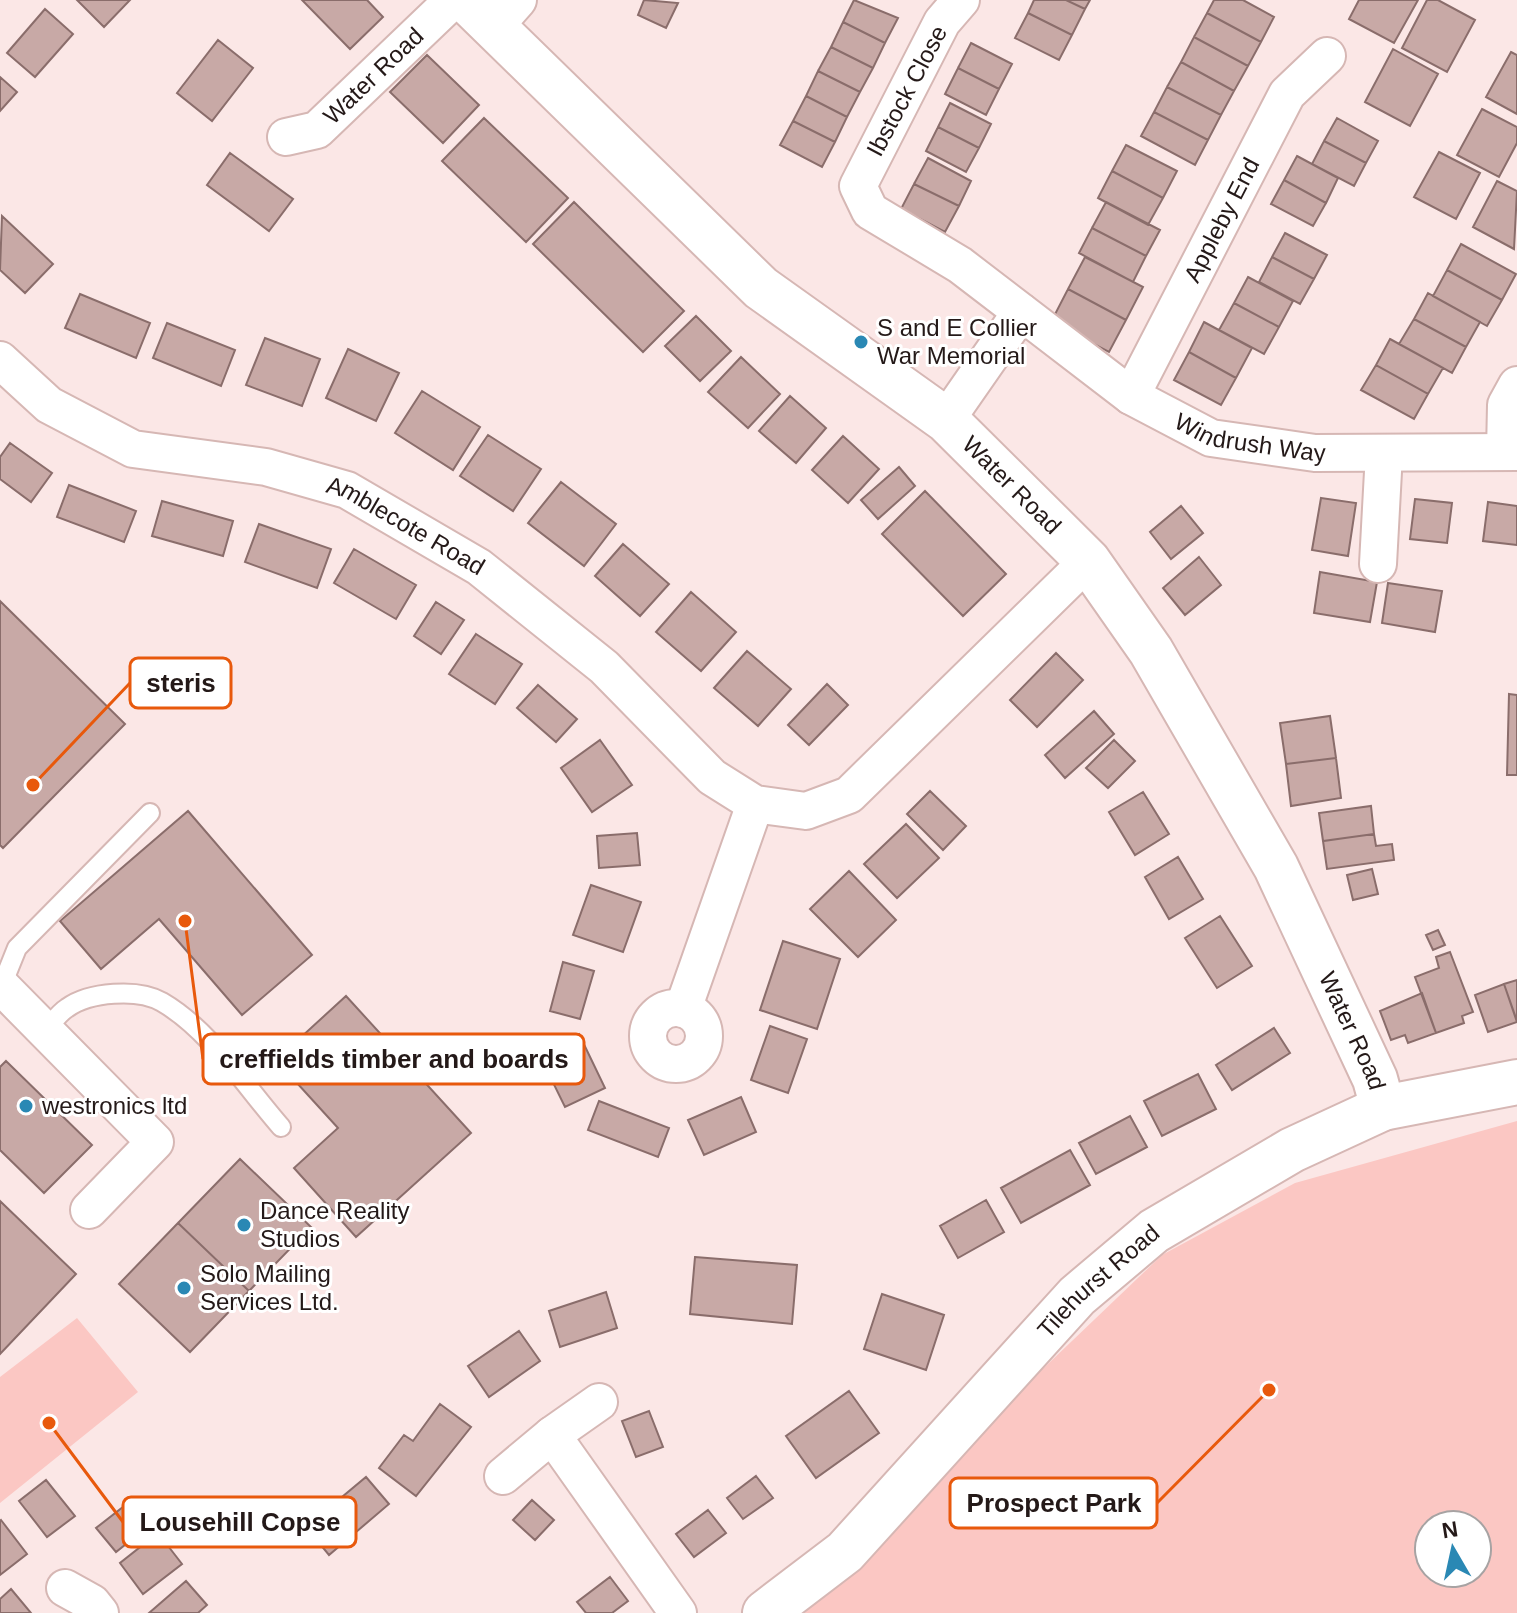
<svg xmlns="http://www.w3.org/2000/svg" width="1517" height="1613" font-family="Arial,sans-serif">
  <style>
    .green { fill: #fbc7c3; fill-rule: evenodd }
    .building { fill: #c8a9a6; stroke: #8a6d6b; stroke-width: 2 }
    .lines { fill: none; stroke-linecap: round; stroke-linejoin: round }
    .lane-casing { stroke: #d6b7b4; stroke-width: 22 }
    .street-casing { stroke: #d6b7b4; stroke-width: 40 }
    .secondary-casing { stroke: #d6b7b4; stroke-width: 48 }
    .lane { stroke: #fff; stroke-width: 18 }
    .street { stroke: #fff; stroke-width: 36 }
    .secondary { stroke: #fff; stroke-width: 44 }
    .poi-dot { fill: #2a88b4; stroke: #fff; stroke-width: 3 }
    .labels { text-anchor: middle; stroke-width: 6; stroke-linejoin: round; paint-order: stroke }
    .street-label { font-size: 24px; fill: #241918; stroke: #fff }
    .poi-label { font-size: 24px; fill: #241918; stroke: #fff; text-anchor: start }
    .leader { fill: none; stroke: #e8590c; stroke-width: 3 }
    .callout-dot { fill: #e8590c; stroke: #fff; stroke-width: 3 }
    .callout { fill: #fff; stroke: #e8590c; stroke-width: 3 }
    .callout-label { font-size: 26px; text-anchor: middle; font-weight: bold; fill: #241918 }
  </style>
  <rect width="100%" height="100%" fill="#fbe7e6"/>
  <!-- green -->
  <path class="green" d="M1517,1121V1613H787L1162,1255L1295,1183ZM1429,1525H1477V1573H1429Z
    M77,1318L138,1392L0,1503V1377Z"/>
  <!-- building -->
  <path class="building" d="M77,0H130L104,27Z
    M302,0H367L383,17L350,49Z
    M644,0L678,3L666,28L638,15Z
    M854,0L898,18L885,43L843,22Z
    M1034,0H1066L1085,9L1072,35L1028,13Z
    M1066,0H1090L1085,9Z
    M1214,0H1243L1274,17L1261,42L1207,13Z
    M1359,0H1418L1394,43L1349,19Z
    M1427,0H1438L1475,20L1447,72L1402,48Z
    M45,9L73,34L35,77L7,53Z
    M1028,13L1072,35L1059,60L1015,38Z
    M1207,13L1261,42L1248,66L1194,37Z
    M843,22L885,43L873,68L831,47Z
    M1194,37L1248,66L1234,91L1181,62Z
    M218,40L253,68L212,121L177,93Z
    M971,43L1012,64L999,89L958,68Z
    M831,47L873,68L860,92L818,71Z
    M1393,49L1438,74L1410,126L1365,102Z
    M1511,52L1517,55V114L1486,97Z
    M427,55L479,105L443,143L390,92Z
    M1181,62L1234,91L1221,115L1167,87Z
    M958,68L999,89L986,115L945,94Z
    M818,71L860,92L847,117L806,96Z
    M0,77L17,92L0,111Z
    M1167,87L1221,115L1208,140L1154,112Z
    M806,96L847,117L835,142L793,121Z
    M950,103L991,124L979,148L938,127Z
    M1482,109L1517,127V143L1499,177L1457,155Z
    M1154,112L1208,140L1195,165L1141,136Z
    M484,118L568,198L526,242L442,161Z
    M1337,118L1378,141L1366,163L1324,141Z
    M793,121L835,142L822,167L780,145Z
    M938,127L979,148L966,172L926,151Z
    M1324,141L1366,163L1354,186L1312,164Z
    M1126,145L1177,171L1163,198L1112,171Z
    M1439,152L1480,173L1456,219L1414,197Z
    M230,153L293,199L269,231L207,185Z
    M1297,156L1338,178L1326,203L1284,180Z
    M928,158L971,181L959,206L914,184Z
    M1112,171L1163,198L1148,225L1098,198Z
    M1284,180L1326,203L1313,226L1271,204Z
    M1497,181L1517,191L1514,249L1473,227Z
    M914,184L959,206L945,232L901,209Z
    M574,202L684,311L643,352L533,244Z
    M1106,202L1160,230L1146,256L1092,228Z
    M2,216L53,264L25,293L0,270Z
    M1092,228L1146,256L1133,282L1079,253Z
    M1285,233L1327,255L1314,279L1272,257Z
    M1461,244L1516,274L1502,300L1447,270Z
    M1085,257L1143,287L1126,320L1068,289Z
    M1272,257L1314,279L1300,304L1259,282Z
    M1447,270L1502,300L1487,326L1433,296Z
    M1248,277L1293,301L1279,327L1234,303Z
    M1068,289L1126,320L1109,352L1051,322Z
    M1428,293L1480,322L1466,347L1414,319Z
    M80,294L150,323L136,358L65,328Z
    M1234,303L1279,327L1264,354L1219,330Z
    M696,316L731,351L700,381L665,346Z
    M1414,319L1466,347L1452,373L1399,344Z
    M1204,322L1252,348L1236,378L1189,352Z
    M167,323L235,350L221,386L153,358Z
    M265,338L320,359L302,406L246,385Z
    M1390,339L1443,368L1428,394L1376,365Z
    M348,349L399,373L376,421L326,398Z
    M1189,352L1236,378L1221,405L1174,380Z
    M741,357L780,394L748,428L708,392Z
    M1376,365L1428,394L1414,419L1361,390Z
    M422,391L480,427L453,470L395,433Z
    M790,396L826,428L796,463L759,431Z
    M488,435L541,469L513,511L460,476Z
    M843,436L879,469L848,503L812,470Z
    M10,443L52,473L31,502L0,479V457Z
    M899,467L915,486L878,519L861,500Z
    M561,482L616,524L584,566L528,523Z
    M69,485L136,511L124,542L57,517Z
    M925,491L1006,574L963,616L882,534Z
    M1321,498L1356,503L1348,556L1312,550Z
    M1415,499L1452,503L1447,543L1410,539Z
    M162,501L233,521L223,556L152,536Z
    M1488,502L1517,506V545L1483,541Z
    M1181,506L1203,533L1171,559L1150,532Z
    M259,524L331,549L317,588L245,562Z
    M623,544L669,584L640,616L595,576Z
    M354,549L416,585L396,619L334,583Z
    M1199,557L1221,585L1185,615L1163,588Z
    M1320,572L1377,582L1370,622L1314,613Z
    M1388,583L1442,591L1435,632L1382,623Z
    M691,592L736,632L701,671L656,632Z
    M0,601L125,724L3,848L0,845Z
    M436,602L464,620L441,654L414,636Z
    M476,634L522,664L495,704L449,674Z
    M747,651L791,689L758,726L714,688Z
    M1056,653L1083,680L1037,727L1010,700Z
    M827,684L848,705L809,745L788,725Z
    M538,685L577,719L556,742L517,708Z
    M1509,694L1517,695V775H1507Z
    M1094,711L1114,734L1065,778L1045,755Z
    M1330,716L1336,758L1286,764L1280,723Z
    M600,740L632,785L592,812L561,768Z
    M1114,740L1135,761L1108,788L1086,768Z
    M1336,758L1341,798L1291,806L1286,764Z
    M930,791L966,826L943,850L907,814Z
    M1143,792L1169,834L1135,855L1109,812Z
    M1371,806L1374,834L1323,841L1319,813Z
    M188,811L312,955L242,1015L159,919L101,969L60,921Z
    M906,824L939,858L897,898L864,864Z
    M637,833L640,865L599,868L597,836Z
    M1374,834L1376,846L1392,844L1394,860L1327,869L1323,841Z
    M1178,857L1203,899L1169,919L1145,877Z
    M1372,869L1378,894L1353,900L1347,875Z
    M849,871L896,920L858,957L810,909Z
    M591,885L641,902L623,952L573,935Z
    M1220,916L1252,966L1217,988L1185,938Z
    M1438,930L1445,945L1433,950L1426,935Z
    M783,941L840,959L817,1029L760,1010Z
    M1450,952L1473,1012L1462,1016L1464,1023L1436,1033L1415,977L1439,968L1436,957Z
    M563,962L594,971L580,1019L550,1011Z
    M1517,980V1021L1504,984Z
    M1504,984L1517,1022L1488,1032L1475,995Z
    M1422,993L1436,1033L1408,1043L1405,1035L1391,1040L1380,1011Z
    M346,996L471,1133L356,1237L294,1168L338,1128L276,1060Z
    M770,1026L807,1039L788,1093L751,1080Z
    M1274,1028L1290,1053L1232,1090L1216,1065Z
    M579,1034L605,1088L565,1107L539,1054Z
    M6,1061L92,1145L44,1193L0,1150V1067Z
    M1198,1074L1216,1109L1162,1136L1144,1101Z
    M741,1097L756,1132L704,1155L688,1120Z
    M599,1101L669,1128L658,1157L588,1130Z
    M1130,1116L1147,1147L1096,1174L1079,1143Z
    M1070,1150L1090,1185L1021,1223L1001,1188Z
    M240,1159L311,1227L249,1291L178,1223Z
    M986,1200L1004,1232L958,1258L940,1226Z
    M0,1201L76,1274L0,1354Z
    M178,1223L249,1291L190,1352L119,1284Z
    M695,1257L797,1265L792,1324L690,1314Z
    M606,1292L617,1328L560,1347L549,1311Z
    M882,1294L944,1315L926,1370L864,1349Z
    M519,1331L540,1361L489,1397L468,1366Z
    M849,1391L879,1433L816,1478L786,1436Z
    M440,1404L471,1427L416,1496L379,1468L404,1435L413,1441Z
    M649,1411L663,1447L636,1457L622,1421Z
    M756,1476L773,1498L743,1519L727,1498Z
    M366,1477L389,1504L329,1555L306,1527Z
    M46,1480L75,1516L47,1537L19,1501Z
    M132,1500L151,1524L116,1552L96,1528Z
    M532,1500L554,1520L535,1540L513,1520Z
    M708,1510L726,1533L694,1557L676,1534Z
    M1,1520L27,1554L0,1575V1521Z
    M158,1533L182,1564L143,1594L120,1563Z
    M610,1577L628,1601L612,1613H586L577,1602Z
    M186,1581L207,1605L198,1613H149Z
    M11,1589L31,1613H0V1599Z"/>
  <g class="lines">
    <!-- lane casing -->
    <g class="lane-casing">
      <path id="lane" d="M2,985L17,948L150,813
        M46,1030C52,1023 59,1013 67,1008C89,992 138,988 162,1002C210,1030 245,1086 281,1127"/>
    </g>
    <!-- street casing -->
    <g class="street-casing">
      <g id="street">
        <path id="s1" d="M961,0L942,22L858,186L870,211L960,265L1131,396L1211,438L1315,453L1517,452"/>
        <path d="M495,26L518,0"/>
        <path id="s2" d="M286,137L317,130L453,0"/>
        <path id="s3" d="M0,360L49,405L133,449L266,467L347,490L479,567L604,667L712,777L755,804L806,811L849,795L1088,561"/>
        <path id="s4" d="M1131,396L1287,94L1327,56"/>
        <path d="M946,420L1021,312"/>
        <path d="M1505,452L1506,405L1517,385"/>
        <path d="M1378,564L1384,453"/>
        <path d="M0,985L155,1142L89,1210"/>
        <circle cx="676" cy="1036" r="28"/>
        <path d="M683,1009L755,804"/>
        <path d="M552,1435L599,1402"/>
        <path d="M503,1476L552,1435L678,1613"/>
        <path d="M65,1588L92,1603L100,1613"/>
      </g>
    </g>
    <!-- secondary casing -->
    <g class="secondary-casing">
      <g id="secondary">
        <path id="s5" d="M466,0L761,288L946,420L1088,561L1151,651L1276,867L1375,1079L1383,1108"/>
        <path id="s6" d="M765,1613L845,1552L1077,1296L1154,1231L1292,1150L1383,1108L1517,1082"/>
      </g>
    </g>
    <!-- lane -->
    <use href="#lane" class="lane"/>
    <!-- street -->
    <use href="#street" class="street"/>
    <!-- secondary -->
    <use href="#secondary" class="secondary"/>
  </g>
  <!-- markers -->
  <g class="poi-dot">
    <circle cx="861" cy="342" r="8"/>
    <circle cx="26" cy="1106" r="8"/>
    <circle cx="244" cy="1225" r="8"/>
    <circle cx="184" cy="1288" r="8"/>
  </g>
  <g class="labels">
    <!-- street labels -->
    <g class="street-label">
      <text dy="8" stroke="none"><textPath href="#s2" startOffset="110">Water Road</textPath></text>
      <text transform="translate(907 91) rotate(-62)" y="8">Ibstock Close</text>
      <text dy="8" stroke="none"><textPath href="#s4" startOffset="198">Appleby End</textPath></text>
      <text dy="8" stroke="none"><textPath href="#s1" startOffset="690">Windrush Way</textPath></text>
      <text dy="8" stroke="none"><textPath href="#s5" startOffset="732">Water Road</textPath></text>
      <text dy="8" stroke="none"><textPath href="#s3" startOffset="448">Amblecote Road</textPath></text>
      <text dy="8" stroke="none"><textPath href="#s5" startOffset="1380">Water Road</textPath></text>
      <text dy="8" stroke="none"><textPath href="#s6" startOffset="472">Tilehurst Road</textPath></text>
    </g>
    <!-- poi labels -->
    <g class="poi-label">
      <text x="877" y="336">S and E Collier<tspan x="877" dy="28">War Memorial</tspan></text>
      <text x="42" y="1114">westronics ltd</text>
      <text x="260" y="1219">Dance Reality<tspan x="260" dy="28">Studios</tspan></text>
      <text x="200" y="1282">Solo Mailing<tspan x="200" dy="28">Services Ltd.</tspan></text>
    </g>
  </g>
  <!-- callouts -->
  <path class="leader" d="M33 785L130 683M185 921L203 1059M1269 1390L1157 1503M49 1423L123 1522"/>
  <g class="callout-dot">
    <circle cx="33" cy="785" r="8"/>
    <circle cx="185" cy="921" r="8"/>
    <circle cx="1269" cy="1390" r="8"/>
    <circle cx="49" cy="1423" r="8"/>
  </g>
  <g class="callout">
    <rect x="130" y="658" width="101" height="50" rx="8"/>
    <rect x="203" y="1034" width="381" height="50" rx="8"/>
    <rect x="950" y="1478" width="207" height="50" rx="8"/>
    <rect x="123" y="1497" width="233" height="50" rx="8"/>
  </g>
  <g class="callout-label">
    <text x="181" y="692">steris</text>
    <text x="394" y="1068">creffields timber and boards</text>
    <text x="1054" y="1512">Prospect Park</text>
    <text x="240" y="1531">Lousehill Copse</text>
  </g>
  <!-- north arrow -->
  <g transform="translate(1453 1549) rotate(351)"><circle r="38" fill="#ffffff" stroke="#a7a3a3" stroke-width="2"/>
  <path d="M0-6L14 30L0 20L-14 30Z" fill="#2a88b4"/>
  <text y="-12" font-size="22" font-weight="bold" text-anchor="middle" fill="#241918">N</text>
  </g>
</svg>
